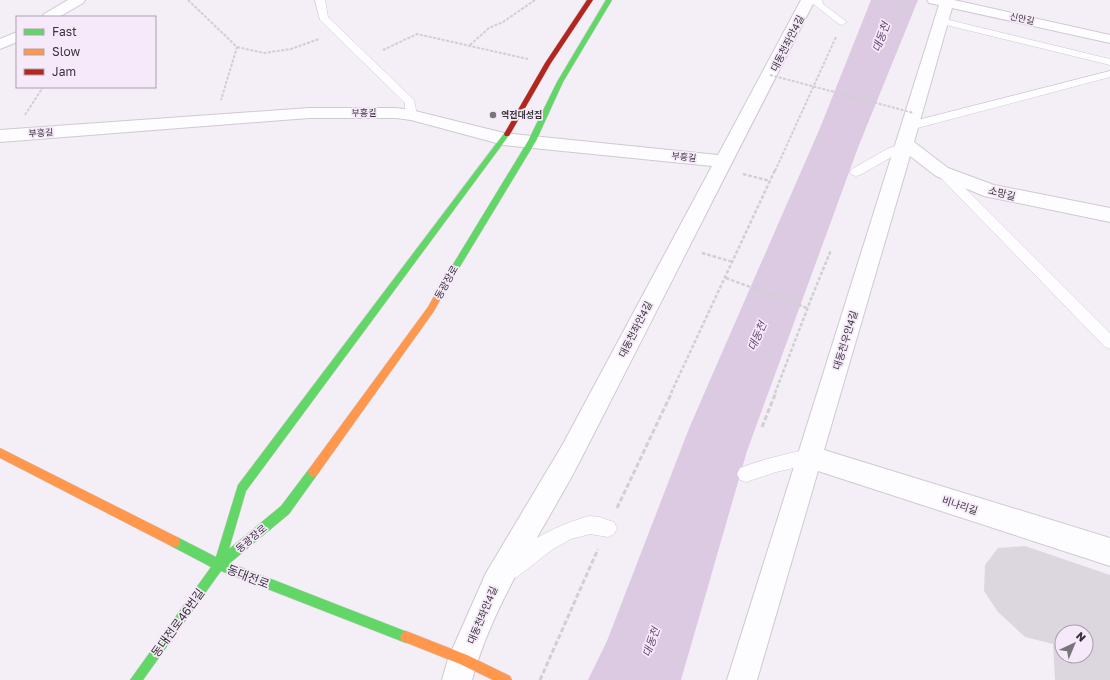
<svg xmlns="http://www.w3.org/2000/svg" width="1110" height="680" font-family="'Golos Text','Noto Sans KR',sans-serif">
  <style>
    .water { fill: #dccae2 }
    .building { fill: #dcd7de; fill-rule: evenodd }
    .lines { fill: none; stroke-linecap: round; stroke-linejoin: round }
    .lane-casing { stroke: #cfcad1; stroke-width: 1 }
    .street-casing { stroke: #cfcad1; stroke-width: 2 }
    .fast-casing { stroke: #cfcad1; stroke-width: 1 }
    .slow-casing { stroke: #cfcad1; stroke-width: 1 }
    .jam-casing { stroke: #cfcad1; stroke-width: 1 }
    .path-far2 { stroke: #d1cfd2; stroke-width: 2; stroke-dasharray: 3 1.5; stroke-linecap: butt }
    .path-far1 { stroke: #d1cfd2; stroke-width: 2.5; stroke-dasharray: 3.5 2; stroke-linecap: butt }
    .path { stroke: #d1cfd2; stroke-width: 3; stroke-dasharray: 5 2.5; stroke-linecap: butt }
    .lane { fill: #fdfcfe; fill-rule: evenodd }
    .street { fill: #fdfcfe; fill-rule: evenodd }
    .fast { fill: #63d668; fill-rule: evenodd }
    .slow { fill: #ff974d; fill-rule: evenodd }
    .jam { fill: #b3261e; fill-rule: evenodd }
    .path-bridge { stroke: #d1cfd2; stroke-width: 2; stroke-dasharray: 3 1.5; stroke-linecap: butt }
    .poi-dot { fill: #7a757b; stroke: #f6eafa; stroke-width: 1.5 }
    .labels { text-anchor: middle; stroke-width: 3.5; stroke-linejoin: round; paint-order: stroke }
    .far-street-label { font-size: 9px; fill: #383439; stroke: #f6eafa }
    .far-poi-label { font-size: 9px; font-weight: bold; fill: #383439; stroke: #f6eafa; text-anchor: start }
    .street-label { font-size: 10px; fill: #383439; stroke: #f6eafa }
    .water-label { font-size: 11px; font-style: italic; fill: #674672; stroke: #f6eafa }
    .near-street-label { font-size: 12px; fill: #383439; stroke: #f6eafa }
  </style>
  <rect width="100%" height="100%" fill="#f4eef6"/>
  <!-- water -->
  <path class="water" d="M871,0H918L859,145L747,451L681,680H588L607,641L690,426L820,128Z"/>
  <!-- building -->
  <path class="building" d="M1025,546L1110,575V680H1055L1053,644L1025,637L998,612L984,591L985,565L998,548ZM1062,632H1086V656H1062Z"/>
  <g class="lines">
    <!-- lane casing -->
    <g class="lane-casing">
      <path id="lane" d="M315,0H325L328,17L414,100L417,115L415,118H407L405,115V103L320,20Z
        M812,0H822L823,4L847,22L842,25L839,24L812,3Z
        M941,18L1110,59V65L938,23L936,21L938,19Z
        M1110,71V77L910,130L906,129L904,126L906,123Z
        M904,143L908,144L910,147L908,150L895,155L860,175L856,176L852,175L850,172L852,169L887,149Z
        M942,168L946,169L1110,333V349L1105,347L938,175L936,172L938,169Z
        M810,449L816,451L818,457L816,463L776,472L746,482L740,480L737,474L740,468C763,459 786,454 810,449Z
        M590,516L599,517L614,522L617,528L614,534L608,537L590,534L571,539L553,549L517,577L510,579L503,577L501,570C510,547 566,521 590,516Z"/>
    </g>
    <!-- street casing -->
    <g class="street-casing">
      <path id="street" d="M68,0H85L83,3L59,17H42L44,14Z
        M801,0H815C737,152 660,305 582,457C544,531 494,599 472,680H442L448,659L486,573L563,444L712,166L504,145L411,120L396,118H309L0,142V130L309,108H396L411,110L504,133L718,155Z
        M927,0H954L1110,35V43L952,8L914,142L948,168L994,185L1110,208V222L984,196L936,176L910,156L824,450L1110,538V566L818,471L757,680H727L939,5L929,3Z
        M17,32V42L0,49V39Z"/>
    </g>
    <!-- fast casing -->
    <g class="fast-casing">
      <path id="fast" d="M606,0H612L563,82L536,141L444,293H438L437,291L438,289L528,141L557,82Z
        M505,132H507L510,134L246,491L229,549L281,506L309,469L313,467L317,469L318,472L317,475L289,514L230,563L410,633L412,637L410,641L406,643L221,571L143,680H130L211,567L171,546L170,542L171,538L175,537L179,538L216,557L238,485Z"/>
    </g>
    <!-- slow casing -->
    <g class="slow-casing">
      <path id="slow" d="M441,288L445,291L434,311L317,475L313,477L309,475L308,472L309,469L428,307L438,289Z
        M0,448L179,538L180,542L179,546L175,547L171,546L0,458Z
        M406,631L467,655L510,676L512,680H493L460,664L402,641L400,637L402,633Z"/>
    </g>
    <!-- jam casing -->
    <g class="jam-casing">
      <path id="jam" d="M587,0H593L551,63L509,136H505L504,134L545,63Z"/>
    </g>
    <!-- path-far2 -->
    <path class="path-far2" d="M188,0L237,47L221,100
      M885,41L898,7L910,0
      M470,45L489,28L503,22L535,0
      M237,47L264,53L291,49L319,39
      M383,50L417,34L528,59
      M25,115L43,87
      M775,171L836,37"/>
    <!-- path-far1 -->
    <path class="path-far1" d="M743,174L770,181
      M702,253L733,262
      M726,278L807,308
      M671,393L775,170
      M775,393L813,294L831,250"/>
    <!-- path -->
    <path class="path" d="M762,427L776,392
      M617,508L672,392
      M540,680L598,549"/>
    <!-- lane -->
    <use href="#lane" class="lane"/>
    <!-- street -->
    <use href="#street" class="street"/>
    <!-- fast -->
    <use href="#fast" class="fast"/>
    <!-- slow -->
    <use href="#slow" class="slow"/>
    <!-- jam -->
    <use href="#jam" class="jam"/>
    <!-- path-bridge -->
    <path class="path-bridge" d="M770,75L914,113"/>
  </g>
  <!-- markers -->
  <circle class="poi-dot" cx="493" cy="115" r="4"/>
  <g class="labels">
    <!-- far-street labels -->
    <g class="far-street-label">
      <text transform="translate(1022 19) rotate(12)" y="3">신안길</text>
      <text x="364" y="116">부흥길</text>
      <text transform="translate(41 133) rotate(-4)" y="3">부흥길</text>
      <text transform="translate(684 157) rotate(6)" y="3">부흥길</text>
    </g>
    <!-- far-poi labels -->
    <g class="far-poi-label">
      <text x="501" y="118">역전대성집</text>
    </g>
    <!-- street labels -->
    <g class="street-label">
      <text transform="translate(787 43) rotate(-63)" y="4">대동천좌안4길</text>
      <text transform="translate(1002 193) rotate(14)" y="4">소망길</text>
      <text transform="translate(446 282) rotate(-61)" y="4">동광장로</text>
      <text transform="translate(635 329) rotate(-63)" y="4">대동천좌안4길</text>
      <text transform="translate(845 340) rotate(-73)" y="4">대동천우안4길</text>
      <text transform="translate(960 505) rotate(18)" y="4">비나리길</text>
      <text transform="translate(251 538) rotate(-40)" y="4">동광장로</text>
      <text transform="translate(482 615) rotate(-67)" y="4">대동천좌안4길</text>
    </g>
    <!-- water labels -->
    <g class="water-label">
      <text transform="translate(881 37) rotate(-70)" y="4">대동천</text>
      <text transform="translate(757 336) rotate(-67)" y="4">대동천</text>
      <text transform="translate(651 642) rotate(-71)" y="4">대동천</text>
    </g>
    <!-- near-street labels -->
    <g class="near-street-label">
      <text transform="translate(248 577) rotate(21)" y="4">동대전로</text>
      <text transform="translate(178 623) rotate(-54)" y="4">동대전로46번길</text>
    </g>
  </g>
  <!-- legend -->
  <rect x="16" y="16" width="140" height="72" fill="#f6eafa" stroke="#aaa1ad"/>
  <rect x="24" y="29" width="20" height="6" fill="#63d668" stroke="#aaa1ad"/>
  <text x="52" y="36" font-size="12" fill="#383439">Fast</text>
  <rect x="24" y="49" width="20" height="6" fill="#ff974d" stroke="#aaa1ad"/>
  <text x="52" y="56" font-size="12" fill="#383439">Slow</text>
  <rect x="24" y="69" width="20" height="6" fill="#b3261e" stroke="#aaa1ad"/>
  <text x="52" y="76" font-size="12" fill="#383439">Jam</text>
  <!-- north arrow -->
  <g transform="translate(1074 644) rotate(44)"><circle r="19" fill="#f6eafa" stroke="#aaa1ad"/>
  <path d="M0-3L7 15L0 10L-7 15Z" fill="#7a757b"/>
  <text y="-6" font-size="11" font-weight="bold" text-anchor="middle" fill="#383439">N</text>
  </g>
</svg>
